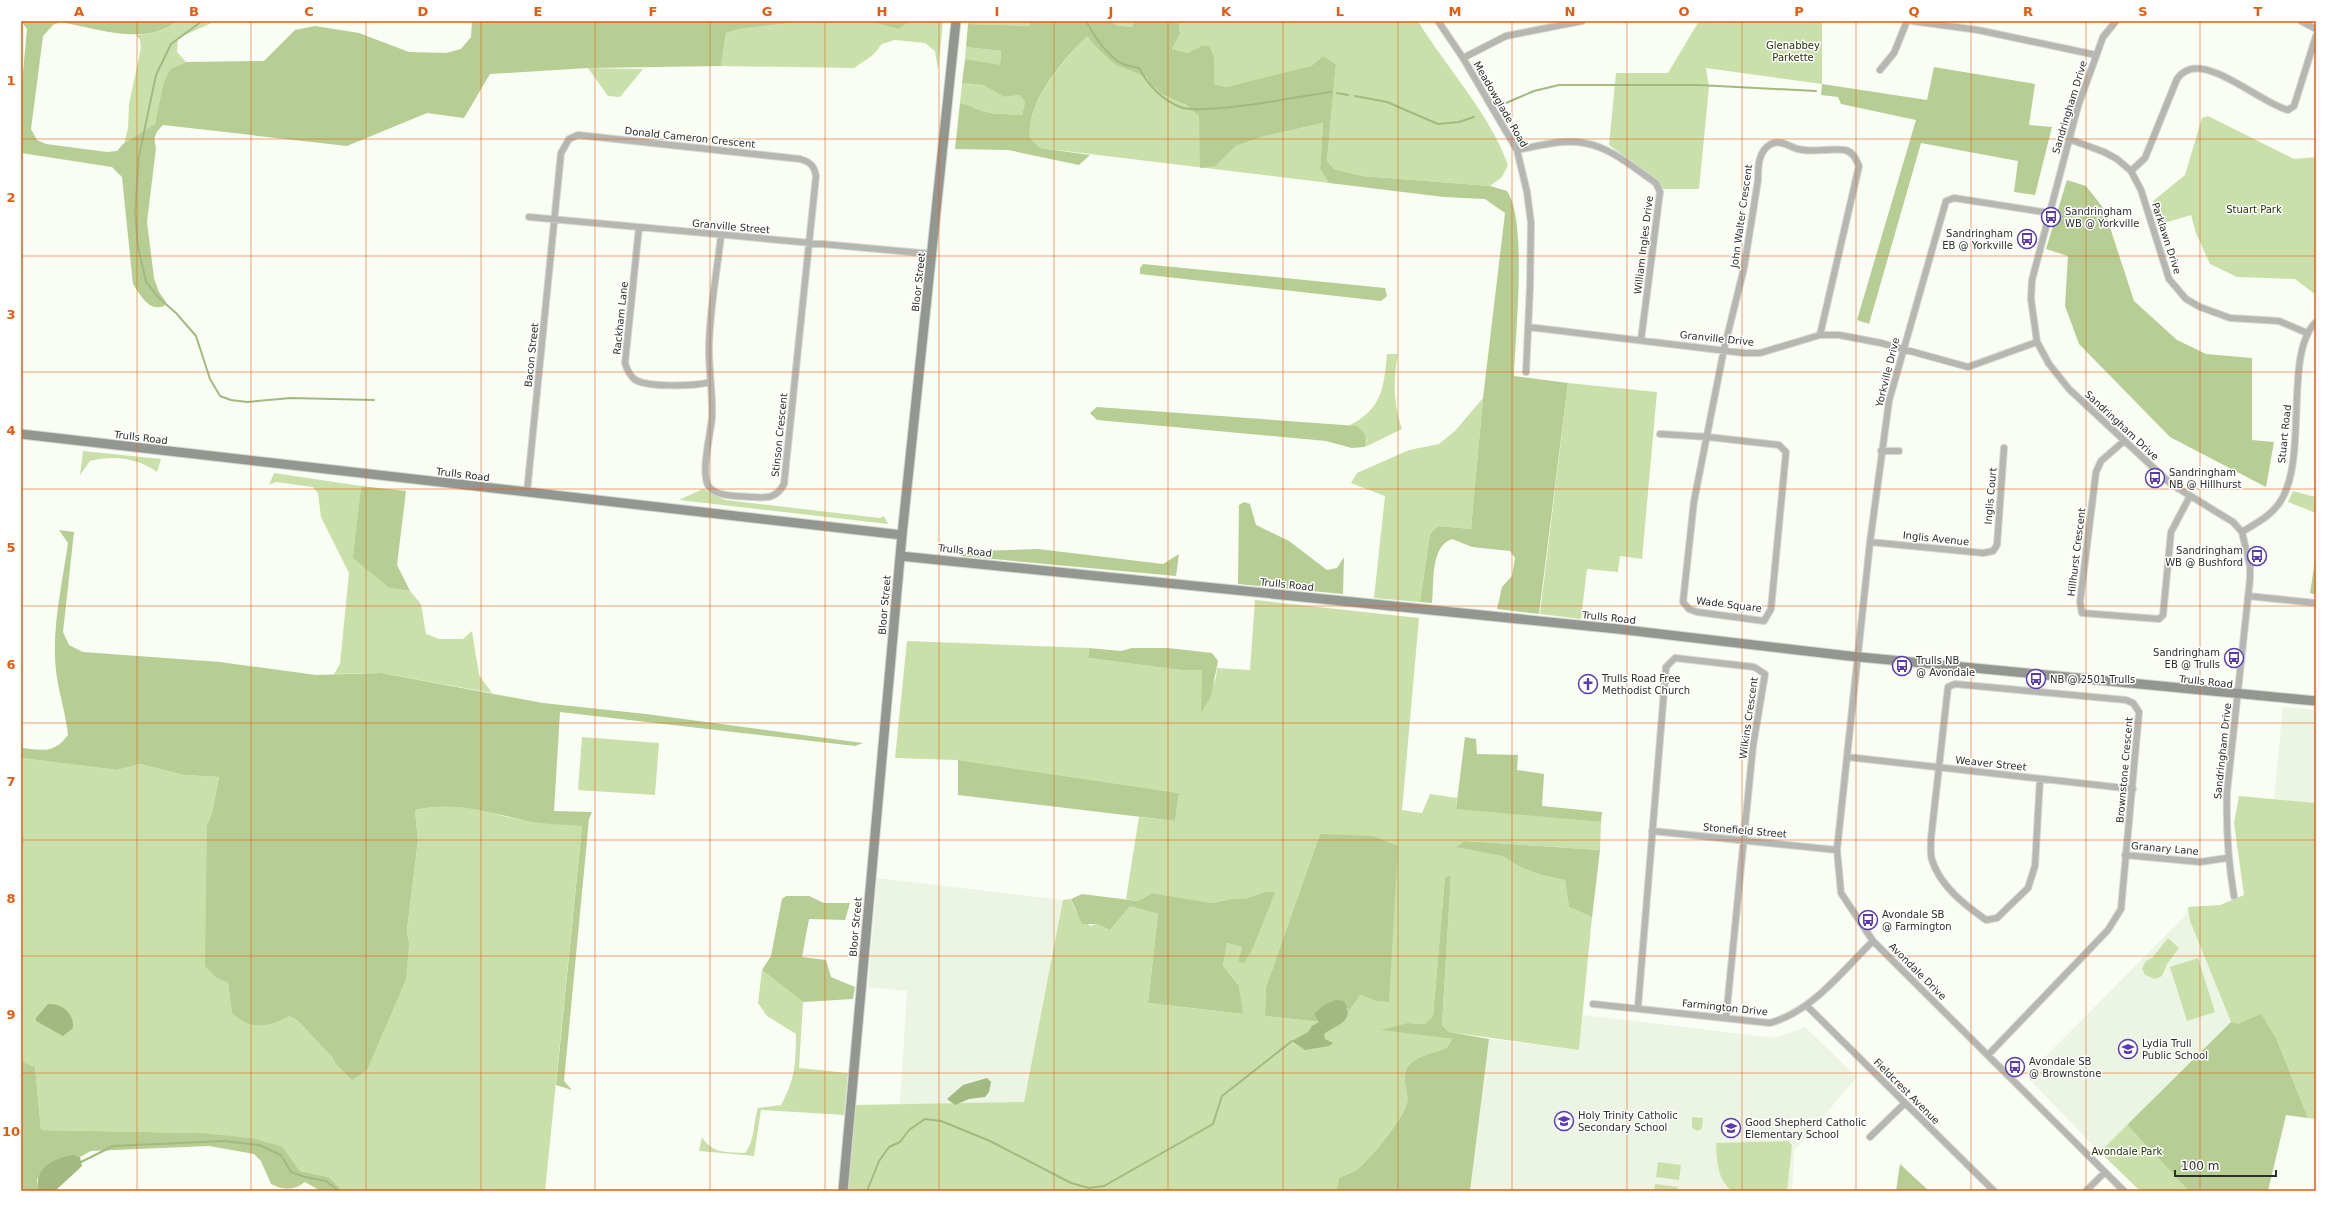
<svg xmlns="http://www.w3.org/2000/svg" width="2337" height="1212" font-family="'DejaVu Sans',sans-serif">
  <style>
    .built { fill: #ecf4e3 }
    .green { fill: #cae0aa; fill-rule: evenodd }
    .forest { fill: #b6ce93 }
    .water { fill: #a2ba80 }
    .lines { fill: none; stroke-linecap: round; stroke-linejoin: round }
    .stream { stroke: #a2ba80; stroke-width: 2 }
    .street-casing { stroke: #d4d8cf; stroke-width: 8 }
    .secondary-casing { stroke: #d4d8cf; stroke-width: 11 }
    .street { stroke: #b6b7b3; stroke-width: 6 }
    .secondary { stroke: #949791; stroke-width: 9 }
    .grid { fill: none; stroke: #e8590c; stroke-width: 1; stroke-opacity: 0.55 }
    .labels { text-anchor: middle; stroke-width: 3; stroke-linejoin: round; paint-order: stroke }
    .park-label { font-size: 10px; fill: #253307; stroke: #fff }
    .street-label { font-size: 10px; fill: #2d2f2b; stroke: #fff }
    .poi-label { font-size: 10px; fill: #2d2f2b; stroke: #fff; text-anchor: start }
    .neatline { fill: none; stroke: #e8590c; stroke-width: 1.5 }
    .grid-label { font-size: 13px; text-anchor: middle; font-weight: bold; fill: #e8590c }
  </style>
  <rect width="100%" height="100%" fill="#f9fdf3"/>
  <!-- built -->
  <path class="built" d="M2283,707L2316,710V803L2274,799Z
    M877,878L1063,900L1024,1102L900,1105L907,991L868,987Z
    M2188,907L2190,921L2231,1022L2100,1152L2026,1076L2185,916Z
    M1583,1015L1776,1038L1805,1027L1857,1077L1794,1151L1792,1191H1470L1489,1039L1579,1050Z"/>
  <!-- green -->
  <path class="green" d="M177,21H216L178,38L177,52L186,62L170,69L163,84L155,124L124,144L128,128L129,104L141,48L140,40L136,35C152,34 165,31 177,21Z
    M807,21H869L899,28L909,21H943L938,70L935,51L925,43L895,40L882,44L873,55L854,68L721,66L726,33L739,29Z
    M968,21H1030V26L968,24Z
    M1111,21H1136L1131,27L1116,25Z
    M1179,21H1418C1447,69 1489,112 1508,165L1502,177L1490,186L1362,176L1334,169L1327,161L1336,64L1323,56L1311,66L1278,76L1227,87L1214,84V57L1201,46L1188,53L1172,49L1180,34Z
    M1699,21H1822V84L1706,68L1709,87L1699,189H1661L1646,172L1609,145L1616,73H1668Z
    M1087,35L1098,49L1147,77C1158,98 1184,98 1199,116C1205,123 1212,155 1216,166L1236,146L1265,136L1323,123L1320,169L1329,183L1040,148L1030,138C1026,101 1064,61 1087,35Z
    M966,47L1001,51L1000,66L965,59Z
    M588,68L643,69L620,97L608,96Z
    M962,83L983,85L1004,97L1020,95L1025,102L1022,115C1008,114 991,115 977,109C970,106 968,104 960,103Z
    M2208,116L2294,159L2316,157V295L2295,279L2237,277L2210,264L2196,233L2191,215L2161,224L2153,201L2185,175L2202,118Z
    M1387,354H1398C1393,381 1393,402 1402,429L1365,447L1367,440L1350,425C1382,409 1384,387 1387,354Z
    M1568,383L1657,392L1642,559L1620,556L1618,572L1587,569L1581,619L1540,614Z
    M1483,398L1471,529L1438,526L1430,534L1420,602L1374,598L1385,496L1351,483L1357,473L1409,450L1439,444L1455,431Z
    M83,451L161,459L157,472C137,458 114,455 90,461L80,475Z
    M274,473L361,486L354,558L389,588L410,591L421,604L426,634L439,639H463L472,631L479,675L492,693L381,673L334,674L340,664L349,573L321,517L318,493L313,487L276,482L269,485Z
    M703,489L725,500L880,518L884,516L888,524L679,500Z
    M2293,491L2316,497V513L2288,502Z
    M1255,600L1419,618L1402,810L1422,813L1430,794L1457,798L1456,808L1601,822L1600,850L1464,841L1457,846L1502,856L1522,868L1541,875L1565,880L1569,907L1592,917L1579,1050L1449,1032L1442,1025L1451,875L1445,877L1433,1016L1426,1024L1407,1023L1382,1030L1452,1039L1447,1048C1434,1053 1412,1056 1406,1070C1401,1082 1411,1094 1406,1106C1399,1124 1374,1154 1360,1167C1355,1172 1345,1175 1339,1178L1336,1191H848L856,1105L1024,1102L1063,900L1071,899L1075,910L1090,926L1097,924L1110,930L1130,906L1158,914L1148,1003L1242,1014L1239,986L1223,966L1227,943L1242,947L1238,962L1254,946L1274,893L1265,892L1244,899H1231L1212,903L1152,893L1138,901L1126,899L1139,817L1175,821L1179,793L958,760L895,758L907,641L1089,648L1088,658L1181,670H1203L1201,712L1216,678L1217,668L1250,670ZM1320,834L1376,1001L1360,995L1337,1024L1265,1016L1266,987Z
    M582,737L659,743L655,795L578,790Z
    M21,758L117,770L140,764L184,775L219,777L212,813L207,825L217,978L228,983L232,1012L289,1016L298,1021L332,1057L335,1063L409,943L407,930L418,840L415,810L444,805L479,809L507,817L542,823L582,825L545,1191H343L329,1177L300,1171L283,1147L200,1133L41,1130L35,1067L21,1061Z
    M2239,796L2316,803V1119L2308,1118L2277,1040L2231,1022L2190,921L2188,907L2220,905L2244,895L2234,823Z
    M2168,938L2179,948L2167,964L2162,976L2155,979L2145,975L2142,968L2146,961L2152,958Z
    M2198,958L2215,1012L2187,1021L2170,967Z
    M762,970L803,1002L799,1068L848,1073L844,1115L761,1110L754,1156L699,1151L702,1137C712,1154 727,1152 745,1153C755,1141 753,1123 758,1108L781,1105C795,1080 796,1062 796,1034L767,1016L758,1003Z
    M1692,1117L1703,1118L1702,1128L1698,1131L1692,1128Z
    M2127,1125L2189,1191H2140L2100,1152Z
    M1788,1141L1792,1145L1787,1191H1732C1717,1179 1717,1161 1716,1143Z
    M1658,1162L1681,1165L1679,1180L1656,1177Z
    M1655,1184L1678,1187L1677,1191H1654Z"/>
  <!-- forest -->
  <path class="forest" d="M21,21H177C146,47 96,28 60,22L53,25L43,36L31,129L37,140L46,144L107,152L117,151L123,144L155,124L163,84L170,69L186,62L264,61L295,30L315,26L359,33L409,52L446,53L461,49L471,37L472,21H807L739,29L726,33L721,66L588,68L490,74L464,118L427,113L347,146L163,125C155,133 153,137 156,148L147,222L154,278L159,292L166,302L164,306C149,312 140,295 133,284L122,177L112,167L21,153V93L27,29Z
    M869,21H909L899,29Z
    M1030,21H1111L1116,25L1131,27L1136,21H1179L1180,34L1172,49L1188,53L1201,46H1209L1214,57V84L1227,87L1311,66L1323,56L1336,64L1327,161L1334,169L1362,176L1490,186L1507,191C1528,222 1515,335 1514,376L1568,383L1539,614L1497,609L1502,587L1512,576L1515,558L1510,551L1472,547L1452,539C1430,546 1434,583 1432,603L1420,602L1430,534L1438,526L1471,529L1483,398L1505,213L1485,199L1444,197L1329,183L1320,169L1323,123L1265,136L1236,146L1216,166L1200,168L1199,116L1186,105L1162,94L1150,83L1147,77L1116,65L1098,49L1087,36C1063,60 1026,102 1030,138L1040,148L1090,155L1079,165L1008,150L955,149L960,103C968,104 970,106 977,109C990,115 1007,114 1022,115L1025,102L1020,95L1004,97L983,85L962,83L965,59L1000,65L1001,51L966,47L968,24L1030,26Z
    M1934,67L2035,84L2029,125L2052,127L2035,195L2014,192L2018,161L1921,143L1869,324L1857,320L1916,120L1841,104L1838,97L1821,95L1822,84L1927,100Z
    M2067,180L2086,186L2104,209L2134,301L2177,340L2206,354L2252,358V440L2274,442L2266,487L2170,437L2079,344L2065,306L2068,256L2046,249Z
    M1143,264L1385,288L1387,296L1381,301L1140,274V268Z
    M1097,407L1357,426C1365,433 1368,437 1365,447L1352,448L1326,441L1097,420L1090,413Z
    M361,486L406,491L397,565L410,591L389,588L353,558Z
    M1244,502L1250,504L1256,525L1289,541L1327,570L1337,568L1344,557L1343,594L1238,584L1239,505Z
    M59,530L74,532L63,632L69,645L83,652L220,662L316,675L381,673L543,703L646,714L863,743L855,746L560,712L554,811L592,812L589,819L564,1081L572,1090L556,1085L582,826C566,824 549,825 533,822C490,814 460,800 415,810L418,840L407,930L409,943L406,979L367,1070L352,1080L335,1063L332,1057L298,1021L289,1016C266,1028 251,1030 232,1013L228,983L217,978L205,966L207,825L212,813L219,777L184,775L140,764L117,770L21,758V748C43,750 54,754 68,735C66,715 60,697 57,678C50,634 62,586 68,543Z
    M1038,549L1163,564L1179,554L1176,576L960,556L974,551Z
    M2316,554V595L2310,593Z
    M1089,648L1121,651L1132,648H1168L1212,653L1218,661L1211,696L1201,713L1202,670H1181L1088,658Z
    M1465,737L1476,739L1477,754L1518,755L1517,770L1544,774L1542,806L1602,812L1601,822L1456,809Z
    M958,760L1179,793L1175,821L958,795Z
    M1320,834L1373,836L1398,846L1389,1002L1376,1001L1360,995L1348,1012V1008L1320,1022L1265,1016L1266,987Z
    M1464,841L1600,850L1592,917L1569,907L1565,880L1541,875L1522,868L1502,856L1456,847Z
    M1451,875L1442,1025L1449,1032L1489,1039L1470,1191H1336L1339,1178C1345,1175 1355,1172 1360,1167C1374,1154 1399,1124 1406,1106C1411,1094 1401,1082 1406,1070C1412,1056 1434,1053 1447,1048L1452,1039L1380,1030L1407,1023L1425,1024L1433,1016L1445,877Z
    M1265,892H1275L1254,946L1244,963L1238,962L1242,947L1227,943L1223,966L1239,986L1243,1014L1148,1003L1158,914L1130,906L1110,930L1097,924H1082L1071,899L1082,894L1138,901L1152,893L1212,903L1231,899H1244Z
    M786,896H809L824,903H850L845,920L809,919L802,957L826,960L831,977L855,987L853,999L803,1002L762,970L771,956L782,899Z
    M2261,1014L2277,1040L2308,1118L2286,1115L2268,1191H2189L2127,1125L2231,1022L2238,1024Z
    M21,1061L35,1067L41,1130L200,1133L251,1138L283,1147L300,1171L329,1177L343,1191H321L305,1182C293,1191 284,1190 271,1184L261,1161L254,1154L209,1146L91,1151L80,1157L77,1156L37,1179L38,1191H21Z
    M1900,1164L1929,1191H1896Z"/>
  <!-- water -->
  <path class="water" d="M1336,1000L1344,1001C1356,1022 1337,1024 1324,1034L1325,1039L1333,1043L1329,1046L1305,1050L1292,1041L1308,1032L1312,1026L1319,1022L1314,1014L1324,1005Z
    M48,1004C62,1003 74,1013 73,1028L63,1036L36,1021V1018Z
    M987,1078L991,1082L989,1092L985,1097L969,1099L955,1105L947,1099L963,1085Z
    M73,1155L80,1157L82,1166L55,1191H38C35,1167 52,1159 73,1155Z"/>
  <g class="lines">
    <!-- stream -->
    <path class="stream" d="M202,21L171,44L156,75L139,156L135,212L138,246L146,282L159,298L176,313L196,336L210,379L220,396L231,400L247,402L291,398L374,400
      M1086,21C1094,35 1107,57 1123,64C1128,66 1134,67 1139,68C1148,85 1161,99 1180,107C1202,116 1302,96 1331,92
      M1337,93L1348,95
      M1355,96L1387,102L1438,124L1459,122L1474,117
      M1506,103L1534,91L1559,85H1698L1816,91
      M79,1163L113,1146L224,1141L259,1145L281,1155L291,1172L305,1177L326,1181L339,1191
      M867,1191L879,1161L889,1147L900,1142L909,1130L925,1119L941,1121L990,1141L1071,1183L1089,1188L1104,1186L1213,1124L1222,1096L1292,1041"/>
    <!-- street casing -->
    <g class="street-casing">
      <path id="street" d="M1438,21L1463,58L1517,150L1527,192L1531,223L1530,286L1526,372
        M1912,21L1978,30L2096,55
        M2116,21L2103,37L2078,106L2032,280L2031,299L2037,342L2049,364L2069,389L2171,484L2233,522L2242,532L2250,566V579L2227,792C2226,828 2228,861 2234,896
        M2301,21L2316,29
        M1463,58L1506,36L1582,21
        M1880,70L1894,53L1907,21
        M2069,139L2104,152L2117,159L2131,171L2141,190L2169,279L2186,299L2200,307L2230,318L2279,321L2307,333
        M1517,150C1539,146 1562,139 1584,143C1611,147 1635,169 1656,183L1660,192L1641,340
        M2131,171L2145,158L2177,79C2179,76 2182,73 2186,71C2210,57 2263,104 2288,110L2294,106L2316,36
        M2050,213L1954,198L1946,201L1889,401L1870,542L1837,850L1841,893L1873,941L2124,1191
        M529,217L932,254
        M639,227L625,363C627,370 629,374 634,379C646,388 696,386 710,382
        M1528,327L1744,353H1760L1820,335H1839L1881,343L1968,367L2037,342
        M1660,434L1708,437L1779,445L1786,452L1771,609L1764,621L1697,612L1689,609L1683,602L1694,501L1724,349L1744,268L1758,180C1758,167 1758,151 1771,144C1780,139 1790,147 1798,149C1813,153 1830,148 1845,150C1853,152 1856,159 1859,166L1820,335
        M2124,441L2101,461L2096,472L2080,602L2082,613L2159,619L2163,615L2171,532L2190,496
        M1881,451H1899
        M527,492L561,153L569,139L578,135L800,159C810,162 814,165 816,176L784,484C776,499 767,498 751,497C740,496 719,497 710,488C699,477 711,433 712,417C713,395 709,373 709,350C709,312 717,273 721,235
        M2242,532C2256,523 2271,516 2280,502C2309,459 2283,353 2316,322
        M1870,542L1983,553L1993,551L1997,545L2004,448
        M2248,596L2316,603
        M1847,757L2133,789
        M1652,831L1837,850
        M2125,855L2200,862L2227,858
        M1593,1004L1770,1023C1813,1011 1842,971 1873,941
        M1807,1006L1994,1191
        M1638,1007L1666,667L1675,658L1754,667L1765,674L1753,746L1726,1018
        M1988,1055L2108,930L2121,909L2139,712L2133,703L2126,700L1955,684L1948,687L1931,838C1931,844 1930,854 1932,860C1940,886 1965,905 1986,920L1997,918L2028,888L2035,866L2040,779
        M1870,1137L1905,1103
        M2086,1191L2105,1172"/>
    </g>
    <!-- secondary casing -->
    <g class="secondary-casing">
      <path id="secondary" d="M21,434L902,535
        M900,556L1618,629L1849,656L2316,701
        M843,1191L902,535L956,21"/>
    </g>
    <!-- street -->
    <use href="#street" class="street"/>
    <!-- secondary -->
    <use href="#secondary" class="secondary"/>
  </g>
  <!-- grid -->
  <path class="grid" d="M137,21V1191M251,21V1191M366,21V1191M481,21V1191M595,21V1191M710,21V1191M825,21V1191M939,21V1191M1054,21V1191M1168,21V1191M1283,21V1191M1398,21V1191M1512,21V1191M1627,21V1191M1742,21V1191M1856,21V1191M1971,21V1191M2086,21V1191M2200,21V1191M21,139H2316M21,256H2316M21,372H2316M21,489H2316M21,606H2316M21,723H2316M21,840H2316M21,956H2316M21,1073H2316"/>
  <!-- icons -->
  <defs>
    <g id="bus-ring" transform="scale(1)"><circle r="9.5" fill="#fff" stroke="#5a3bb3" stroke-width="1.5"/><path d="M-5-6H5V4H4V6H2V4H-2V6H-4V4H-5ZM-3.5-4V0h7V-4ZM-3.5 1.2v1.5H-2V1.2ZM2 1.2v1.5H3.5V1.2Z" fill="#5a3bb3"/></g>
    <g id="church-ring" transform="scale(1)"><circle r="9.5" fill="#fff" stroke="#5a3bb3" stroke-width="1.5"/><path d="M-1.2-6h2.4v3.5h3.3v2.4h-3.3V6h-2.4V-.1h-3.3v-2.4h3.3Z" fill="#5a3bb3"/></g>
    <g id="school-ring" transform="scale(1)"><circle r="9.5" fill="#fff" stroke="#5a3bb3" stroke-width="1.5"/><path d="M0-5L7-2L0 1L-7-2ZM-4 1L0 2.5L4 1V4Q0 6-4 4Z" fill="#5a3bb3"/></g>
  </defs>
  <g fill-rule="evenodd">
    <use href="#bus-ring" x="2051" y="217"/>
    <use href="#bus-ring" x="2027" y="239"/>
    <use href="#bus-ring" x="2155" y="478"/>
    <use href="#bus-ring" x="2257" y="556"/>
    <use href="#bus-ring" x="2234" y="658"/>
    <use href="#bus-ring" x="1902" y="666"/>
    <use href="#bus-ring" x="2036" y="679"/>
    <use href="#church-ring" x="1588" y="684"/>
    <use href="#bus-ring" x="1868" y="920"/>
    <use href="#school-ring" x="2128" y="1049"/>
    <use href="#bus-ring" x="2015" y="1067"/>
    <use href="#school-ring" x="1564" y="1121"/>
    <use href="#school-ring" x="1731" y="1128"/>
  </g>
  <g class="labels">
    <!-- park labels -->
    <g class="park-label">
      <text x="1793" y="49">Glenabbey<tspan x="1793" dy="12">Parkette</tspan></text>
      <text x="2254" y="213">Stuart Park</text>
      <text x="2127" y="1155">Avondale Park</text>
    </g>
    <!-- street labels -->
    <g class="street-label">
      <text transform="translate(1501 104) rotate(60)" y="4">Meadowglade Road</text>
      <text transform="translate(2069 107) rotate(-73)" y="4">Sandringham Drive</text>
      <text transform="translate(690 137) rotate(6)" y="4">Donald Cameron Crescent</text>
      <text transform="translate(1741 216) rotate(-82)" y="4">John Walter Crescent</text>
      <text transform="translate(731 226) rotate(5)" y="4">Granville Street</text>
      <text transform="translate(2167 238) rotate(72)" y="4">Parklawn Drive</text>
      <text transform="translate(1643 245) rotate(-83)" y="4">William Ingles Drive</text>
      <text transform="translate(918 282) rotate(-84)" y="4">Bloor Street</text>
      <text transform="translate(620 318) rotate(-84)" y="4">Rackham Lane</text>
      <text transform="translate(1717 338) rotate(6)" y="4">Granville Drive</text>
      <text transform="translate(531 355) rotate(-84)" y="4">Bacon Street</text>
      <text transform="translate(1887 372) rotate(-76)" y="4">Yorkville Drive</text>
      <text transform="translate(2122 425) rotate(43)" y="4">Sandringham Drive</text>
      <text transform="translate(2284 434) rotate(-84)" y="4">Stuart Road</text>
      <text transform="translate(779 435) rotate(-84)" y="4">Stinson Crescent</text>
      <text transform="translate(141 437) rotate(7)" y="4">Trulls Road</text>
      <text transform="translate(463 474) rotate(7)" y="4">Trulls Road</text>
      <text transform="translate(1990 496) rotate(-85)" y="4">Inglis Court</text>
      <text transform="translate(1936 538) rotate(6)" y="4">Inglis Avenue</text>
      <text transform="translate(965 550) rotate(6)" y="4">Trulls Road</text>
      <text transform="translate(2076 552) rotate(-83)" y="4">Hillhurst Crescent</text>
      <text transform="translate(1287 584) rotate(6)" y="4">Trulls Road</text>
      <text transform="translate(1729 604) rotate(7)" y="4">Wade Square</text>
      <text transform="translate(884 605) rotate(-85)" y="4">Bloor Street</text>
      <text transform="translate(1609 617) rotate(6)" y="4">Trulls Road</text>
      <text transform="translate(2206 681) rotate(6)" y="4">Trulls Road</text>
      <text transform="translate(1748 718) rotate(-82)" y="4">Wilkins Crescent</text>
      <text transform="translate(2222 751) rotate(-84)" y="4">Sandringham Drive</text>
      <text transform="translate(1991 763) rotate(6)" y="4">Weaver Street</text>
      <text transform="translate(2124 770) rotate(-85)" y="4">Brownstone Crescent</text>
      <text transform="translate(1745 830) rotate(5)" y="4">Stonefield Street</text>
      <text transform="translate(2165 848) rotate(5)" y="4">Granary Lane</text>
      <text transform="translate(855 927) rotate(-85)" y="4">Bloor Street</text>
      <text transform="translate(1918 971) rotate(45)" y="4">Avondale Drive</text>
      <text transform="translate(1725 1007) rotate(6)" y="4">Farmington Drive</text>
      <text transform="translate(1907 1091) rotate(45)" y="4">Fieldcrest Avenue</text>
    </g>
    <!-- poi labels -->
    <g class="poi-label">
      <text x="2065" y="215">Sandringham<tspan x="2065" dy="12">WB @ Yorkville</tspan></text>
      <text x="2013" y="237" text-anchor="end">Sandringham<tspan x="2013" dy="12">EB @ Yorkville</tspan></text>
      <text x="2169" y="476">Sandringham<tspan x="2169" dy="12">NB @ Hillhurst</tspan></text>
      <text x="2243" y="554" text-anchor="end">Sandringham<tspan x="2243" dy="12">WB @ Bushford</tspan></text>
      <text x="2220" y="656" text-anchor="end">Sandringham<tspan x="2220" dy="12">EB @ Trulls</tspan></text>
      <text x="1916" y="664">Trulls NB<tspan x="1916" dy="12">@ Avondale</tspan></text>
      <text x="1602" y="682">Trulls Road Free<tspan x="1602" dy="12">Methodist Church</tspan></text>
      <text x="2050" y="683">NB @ 2501 Trulls</text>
      <text x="1882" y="918">Avondale SB<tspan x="1882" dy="12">@ Farmington</tspan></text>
      <text x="2142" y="1047">Lydia Trull<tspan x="2142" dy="12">Public School</tspan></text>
      <text x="2029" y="1065">Avondale SB<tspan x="2029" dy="12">@ Brownstone</tspan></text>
      <text x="1578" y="1119">Holy Trinity Catholic<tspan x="1578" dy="12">Secondary School</tspan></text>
      <text x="1745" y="1126">Good Shepherd Catholic<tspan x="1745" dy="12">Elementary School</tspan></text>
    </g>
  </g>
  <!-- border -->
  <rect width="2337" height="1212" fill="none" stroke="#ffffff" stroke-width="44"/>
  <!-- scale -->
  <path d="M2175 1170v6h101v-6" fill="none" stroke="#2d2f2b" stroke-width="2"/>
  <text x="2181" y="1170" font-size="12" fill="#2d2f2b" stroke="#ffffff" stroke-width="3" paint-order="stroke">100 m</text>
  <rect x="22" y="22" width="2293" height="1168" class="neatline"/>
  <g class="grid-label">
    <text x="79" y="16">A</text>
    <text x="194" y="16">B</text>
    <text x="309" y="16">C</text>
    <text x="423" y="16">D</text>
    <text x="538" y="16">E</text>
    <text x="653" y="16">F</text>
    <text x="767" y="16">G</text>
    <text x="882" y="16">H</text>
    <text x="997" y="16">I</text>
    <text x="1111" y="16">J</text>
    <text x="1226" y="16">K</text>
    <text x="1340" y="16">L</text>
    <text x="1455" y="16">M</text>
    <text x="1570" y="16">N</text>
    <text x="1684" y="16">O</text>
    <text x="1799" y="16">P</text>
    <text x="1914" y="16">Q</text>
    <text x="2028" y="16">R</text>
    <text x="2143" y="16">S</text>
    <text x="2258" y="16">T</text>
    <text x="11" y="85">1</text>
    <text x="11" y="202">2</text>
    <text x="11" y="319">3</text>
    <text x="11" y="435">4</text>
    <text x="11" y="552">5</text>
    <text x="11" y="669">6</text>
    <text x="11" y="786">7</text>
    <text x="11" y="903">8</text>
    <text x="11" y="1019">9</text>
    <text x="11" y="1136">10</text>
  </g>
</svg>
